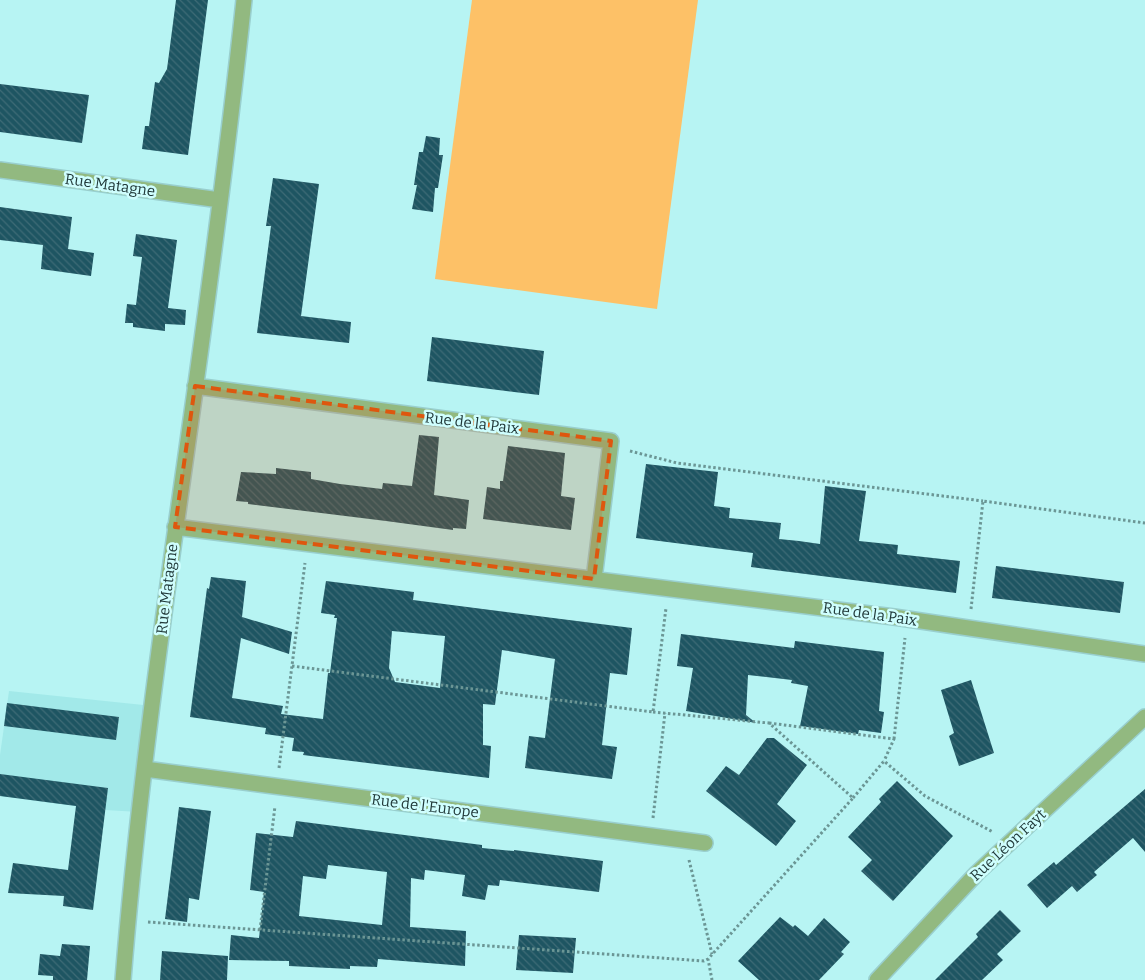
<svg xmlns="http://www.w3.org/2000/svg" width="1145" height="980" font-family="Bitter,serif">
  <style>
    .built { fill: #a2e9e9 }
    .pitch { fill: #fdc167 }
    .building { fill: url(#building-back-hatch); fill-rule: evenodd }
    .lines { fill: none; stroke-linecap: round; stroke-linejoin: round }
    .street-casing { stroke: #99cfce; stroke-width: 18 }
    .path { stroke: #6b9695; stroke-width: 3; stroke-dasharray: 2.5 2.5; stroke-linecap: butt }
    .street { stroke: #92b980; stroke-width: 15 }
    .marked { fill: #de570e; fill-opacity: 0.2; stroke: #de570e; stroke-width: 4; stroke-dasharray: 10 6; stroke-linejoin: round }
    .labels { text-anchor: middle; stroke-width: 5; stroke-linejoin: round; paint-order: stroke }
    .street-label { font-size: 15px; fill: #213939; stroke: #cffefe }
  </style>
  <defs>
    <pattern id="building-back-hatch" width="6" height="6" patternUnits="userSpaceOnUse" patternTransform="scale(1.25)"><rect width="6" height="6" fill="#1e5562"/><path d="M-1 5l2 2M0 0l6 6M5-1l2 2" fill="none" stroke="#3e6b76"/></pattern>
  </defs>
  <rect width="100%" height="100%" fill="#b7f4f3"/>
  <!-- built -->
  <path class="built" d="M9,691L153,706L139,812L105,810L0,796V755Z"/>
  <!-- pitch -->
  <path class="pitch" d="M472,0H698L657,309L435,279Z"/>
  <!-- building -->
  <path class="building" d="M176,0H208L188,155L142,149L145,126H149L155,82L159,83L167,69Z
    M0,84L89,95L82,143L0,132Z
    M426,136L440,138L439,155H443L438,188H435L433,212L412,209L417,185H414L419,152H423Z
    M273,178L319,184L301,316L351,322L349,343L257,333L271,226H266Z
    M0,207L72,217L68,249L94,253L91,276L41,269L43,245L0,240Z
    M136,234L177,240L168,308L186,310L185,325L165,324V331L133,327V323H125L127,304L136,305L142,257L133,256Z
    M432,337L544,351L539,395L427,381Z
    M419,435L439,437L434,495L469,500L466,529L453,528V530L386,521L248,504V502L236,501L241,472L276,474V468L311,472V479L340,484L382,489L383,483L412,486Z
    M508,446L565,453L561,496L575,498L571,530L483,519L487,487L500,489V481H503Z
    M646,464L718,472L714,506L730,508L729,518L781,523L779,539L799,541L820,544L825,486L866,491L859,541L898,545L897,554L960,561L956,593L751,567L753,553L636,538Z
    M996,566L1124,582L1120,613L992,598Z
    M211,577L246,581L242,617L292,632L289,654L241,638L232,698L283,706L281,714L323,719L328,673H330L337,618H334L335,615L321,613L326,581L414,592L413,600L632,628L627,675L610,673L602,745L617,747L612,779L525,768L529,736L545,738L555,659L502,650L495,705L483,704V745L491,746L489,778L303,755L304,752L292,751L294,738L265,734L266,728L190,717L207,588L209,589ZM392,631L445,636L440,688L395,682L389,668Z
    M681,634L794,648L795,641L884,652L879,711L884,712L881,733L859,730L858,734L800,726L808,686L791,683L792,680L748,675L746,715L756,723L686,711L693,668L677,666Z
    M971,680L994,753L959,766L949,736L954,733L941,690Z
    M7,703L119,717L116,740L4,726Z
    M767,738H774L807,765L777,804L796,821L776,846L706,791L726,766L739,775Z
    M0,774L108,788L93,910L63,906L64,896L8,893L13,863L68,870L76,806L0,796Z
    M897,781L953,836L893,901L861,871L872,860L848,837L881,802L879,799Z
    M1145,789V852L1133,838L1094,872L1097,875L1077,892L1072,886L1047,908L1027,885L1054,862L1056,865Z
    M179,807L211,811L199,900L189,898L187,922L165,919Z
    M296,821L482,845V848L514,851V850L603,861L599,892L500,880L499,886L488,885L485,900L462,896L465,875L425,870L424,880L411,878L410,927L466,931L465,966L378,959L377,967L350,966V969L289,966V961L229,960L231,935L259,938L264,892L250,890L256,833L293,837ZM328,865L387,872L382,925L299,916L303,876L326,879Z
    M1000,910L1021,931L997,954L1003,960L982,980H935L978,937L976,934Z
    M780,917L793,927L795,925L808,936L824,918L850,942L841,952L844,954L819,980H759L738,961Z
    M519,935L576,938L573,973L516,970Z
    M62,944L90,946L87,980H53V976L38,975L40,954L60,956Z
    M162,951L228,956L227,980H160Z"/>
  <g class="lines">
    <!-- street casing -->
    <g class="street-casing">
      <path id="street" d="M0,170L220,200
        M195,386L611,441L594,579
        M175,527L894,617L1145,654
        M145,769L705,843
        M123,980C137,802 162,625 187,448C208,299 228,150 244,0
        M877,980L977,873L1145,717"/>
    </g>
    <!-- path -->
    <path class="path" d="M630,451L677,463L983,501
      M971,609L983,501L1145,523
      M292,666L653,712L666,608
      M653,712L769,723L853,798L708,959L712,980
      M769,723L894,739L884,761
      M894,739L905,638
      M279,768L305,563
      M853,798L884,761L925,796L993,832
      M653,818L665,713
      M689,860L712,954
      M148,922L704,961L708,959
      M260,930L275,806"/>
    <!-- street -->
    <use href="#street" class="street"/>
  </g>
  <!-- marked area -->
  <path class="marked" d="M195,386L611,441L594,579L175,527Z"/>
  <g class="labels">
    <!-- street labels -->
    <g class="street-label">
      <text transform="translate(110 185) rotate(8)" y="5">Rue Matagne</text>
      <text transform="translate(472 423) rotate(7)" y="5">Rue de la Paix</text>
      <text transform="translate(167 589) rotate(-83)" y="5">Rue Matagne</text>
      <text transform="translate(870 614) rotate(8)" y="5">Rue de la Paix</text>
      <text transform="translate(425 806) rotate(7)" y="5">Rue de l'Europe</text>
      <text transform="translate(1008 845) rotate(-43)" y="5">Rue Léon Fayt</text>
    </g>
  </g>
</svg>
